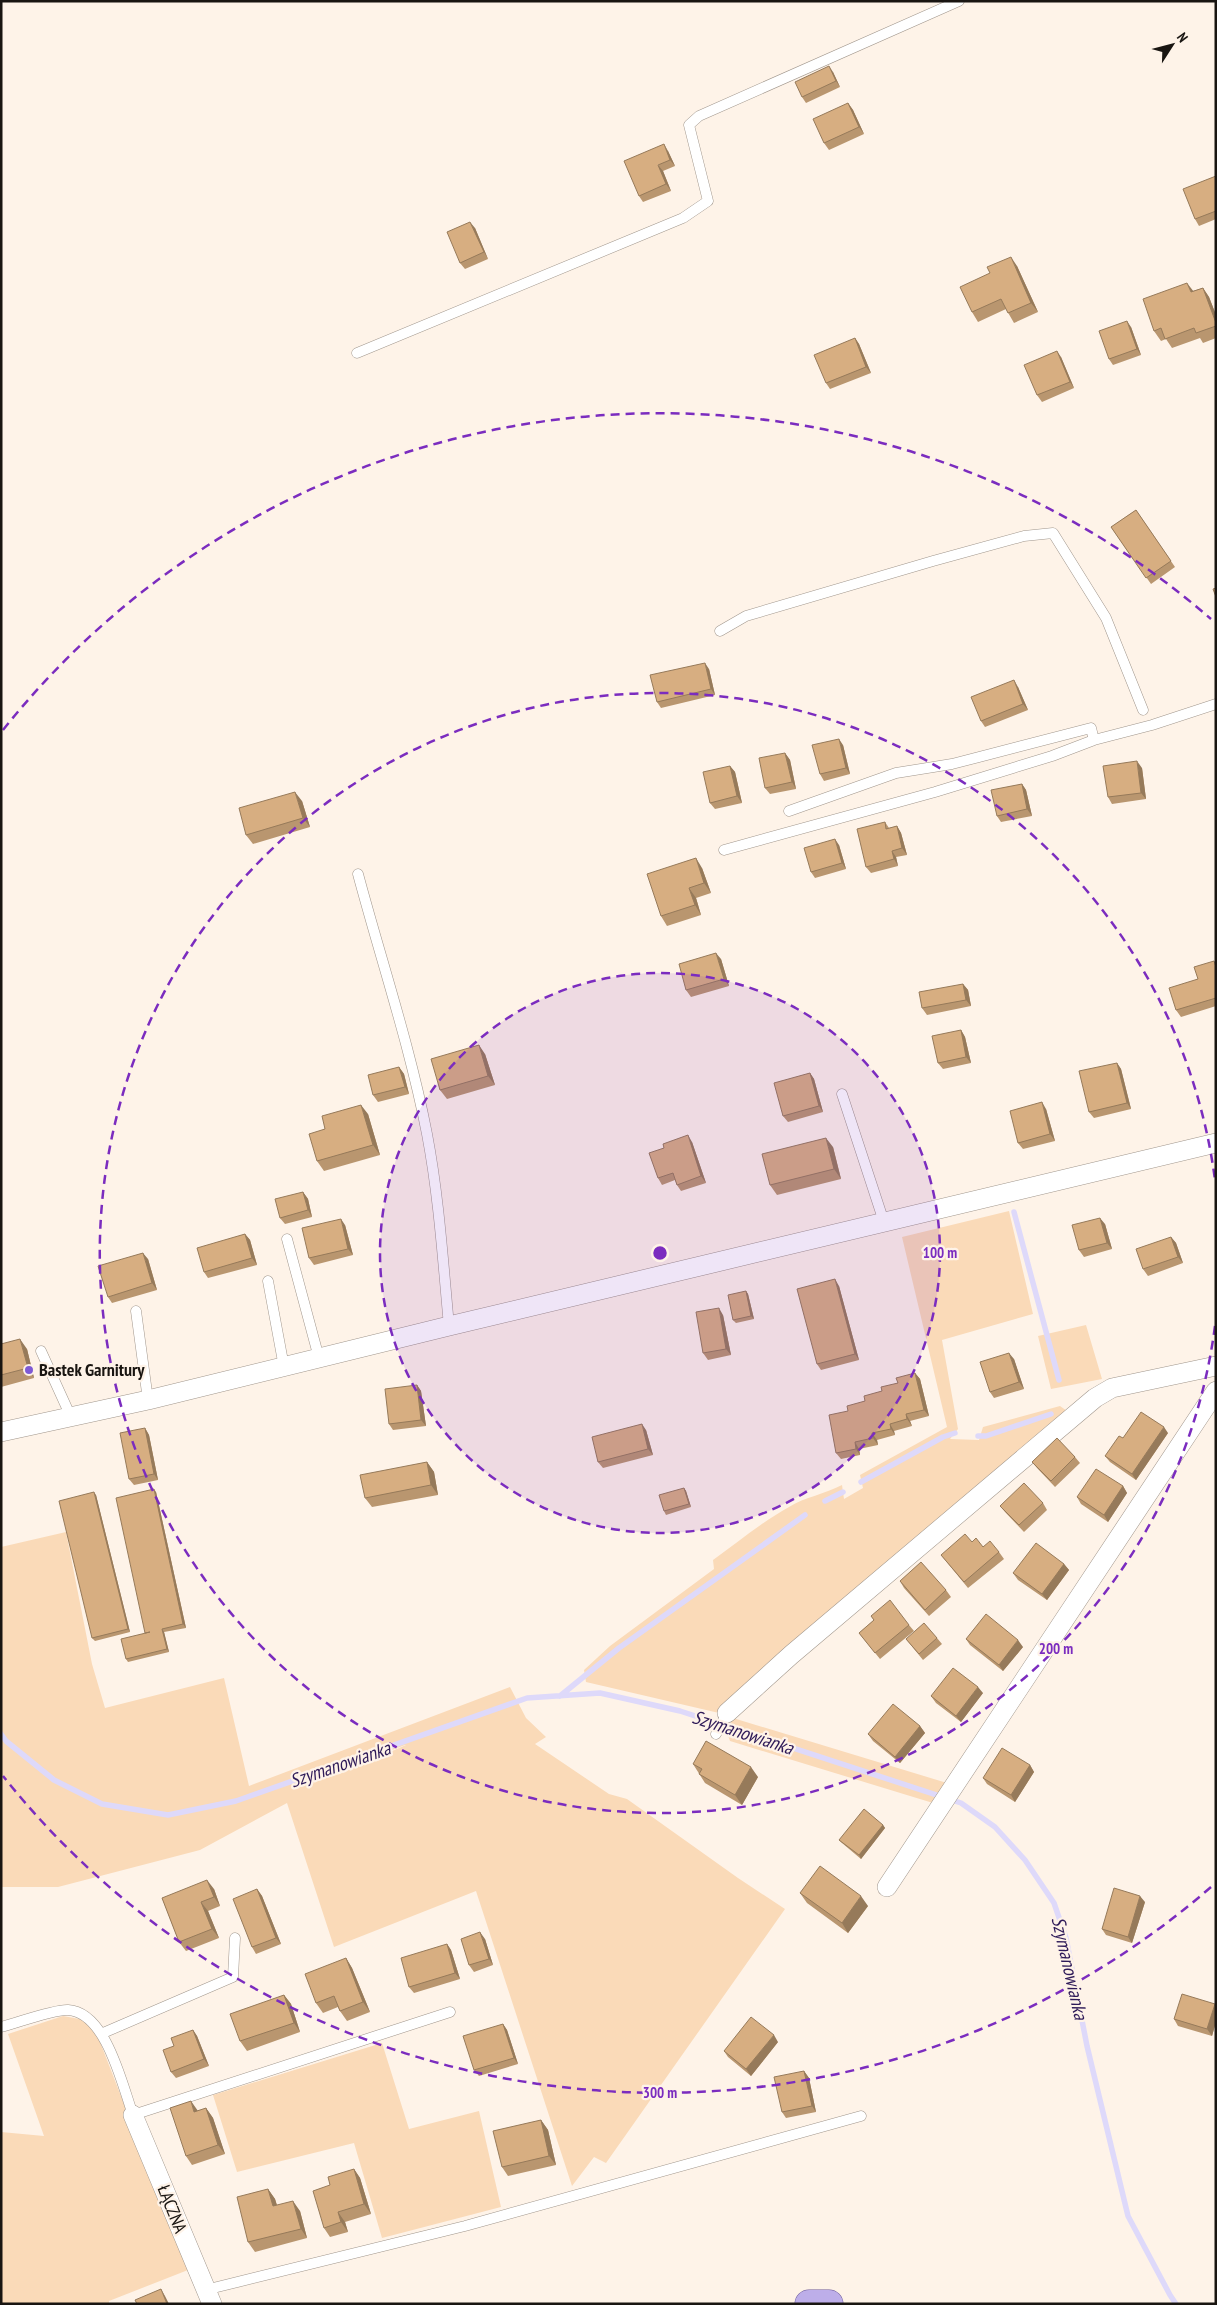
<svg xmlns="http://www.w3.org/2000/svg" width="1217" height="2305" font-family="'PT Sans Narrow',sans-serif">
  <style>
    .green { fill: #fadab8; fill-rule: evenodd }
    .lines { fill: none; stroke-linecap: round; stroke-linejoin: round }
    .stream { stroke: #ded9fa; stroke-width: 5.5 }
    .service-casing { stroke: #a0968c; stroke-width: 11 }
    .minor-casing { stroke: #a0968c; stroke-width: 20 }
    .primary-casing { stroke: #675594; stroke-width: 29 }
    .service { stroke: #fff; stroke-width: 10 }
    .minor { stroke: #fff; stroke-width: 19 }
    .primary { stroke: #bdaee9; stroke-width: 28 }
    .wall { fill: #b9966f }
    .shaded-wall { fill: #967a5a }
    .building { fill: #d7ae81; stroke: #967a5a }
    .ring { fill: none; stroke: #7b2cbf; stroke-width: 2.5; stroke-dasharray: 9 6 }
    .poi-dot { fill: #7e5ad4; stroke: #fef3e8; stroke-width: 2 }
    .labels { text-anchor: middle; stroke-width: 4.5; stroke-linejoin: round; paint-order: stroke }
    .poi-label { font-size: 18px; font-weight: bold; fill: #191511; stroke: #fef3e8; text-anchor: start }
    .street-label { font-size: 18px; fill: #191511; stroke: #fef3e8 }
    .water-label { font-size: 19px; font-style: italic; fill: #2e1a58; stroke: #fef3e8 }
    .centre { fill: #7b2cbf; stroke: #fef3e8; stroke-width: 2.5 }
    .ring-label { font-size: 15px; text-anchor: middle; font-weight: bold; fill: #7b2cbf; stroke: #fef3e8; stroke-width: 4.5; stroke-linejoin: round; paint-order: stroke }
  </style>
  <rect width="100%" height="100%" fill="#fef3e8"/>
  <!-- green -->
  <path class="green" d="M1009,1211L1033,1314L942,1340L958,1429L950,1439L979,1440L983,1427L1060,1406L1067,1411L741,1688L719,1713L586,1682L584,1670L610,1646L714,1569L713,1560C738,1542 762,1522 789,1507C805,1497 825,1494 842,1485L844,1499L863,1488L860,1475L947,1427L902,1237Z
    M1086,1325L1102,1379L1051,1389L1038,1336Z
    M66,1532L92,1664L105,1708L224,1678L249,1786L510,1687L526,1718L546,1737L535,1744L609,1794L627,1799L738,1878L785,1909L606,2163L594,2157L572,2186L476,1891L334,1947L287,1803L200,1850L58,1887H1V1547ZM406,1745L342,1773L299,1786L405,1745Z
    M733,1718L947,1783L933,1803L730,1741L727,1733Z
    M63,2016L85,2020L97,2034L188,2270L109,2301V2304H1V2132L44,2136L8,2034Z
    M382,2043L409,2129L479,2111L501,2207L382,2238L354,2143L237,2172L213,2095Z"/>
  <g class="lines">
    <!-- stream -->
    <path class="stream" d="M1014,1212L1059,1380
      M978,1436H986L1051,1414
      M861,1482L943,1437L955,1433
      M825,1501L843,1492
      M560,1696L619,1648L805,1515
      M1,1734L6,1741L54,1780L102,1804L168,1815L236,1801L527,1698L600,1693L680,1711L961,1803L995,1827L1025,1860L1054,1903L1066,1938L1087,2046L1128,2216L1170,2295L1176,2304"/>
    <!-- service casing -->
    <g class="service-casing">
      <path id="service" d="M357,353L683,218L708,201L689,125L699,116L959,1
        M720,631L746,616L933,561L1024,536L1053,533L1106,618L1143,710
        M789,811L896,773L952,764L1091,728L1094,740
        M724,850L935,792L1052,756L1094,740L1152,725L1216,704
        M358,874C381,960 410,1046 427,1134C439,1197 443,1262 449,1326
        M842,1094L884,1222
        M287,1239L319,1358
        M268,1281L284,1367
        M136,1311L148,1400
        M41,1351L71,1417
        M716,1734L727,1713
        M1,2027C17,2023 54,2009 68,2010C106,2012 122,2084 133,2115L450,2012
        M103,2033L233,1977L235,1938
        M205,2290L465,2226L861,2116"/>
    </g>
    <!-- minor casing -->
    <g class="minor-casing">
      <path id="minor" d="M1,1432L148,1400L449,1326L1216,1143
        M727,1713L791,1655L1095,1398L1112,1388L1216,1366
        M887,1887L1216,1391
        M133,2115L212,2304"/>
    </g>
    <!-- primary casing -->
    <g class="primary-casing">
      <path id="primary" d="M809,2304H829"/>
    </g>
    <!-- service -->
    <use href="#service" class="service"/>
    <!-- minor -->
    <use href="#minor" class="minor"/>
    <!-- primary -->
    <use href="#primary" class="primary"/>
  </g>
  <!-- wall -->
  <path class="wall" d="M833,72L840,87L806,103L802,97Z
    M848,103L853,110L864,134L829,150L824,143Z
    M668,151L675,166L663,171L671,191L643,202L639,196Z
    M1216,176V219L1199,226L1195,219Z
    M475,228L488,259L465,269L460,263Z
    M1017,266L1038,312L1014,323L1006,309L978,322L972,312Z
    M1203,288L1209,297L1216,315V338L1203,343L1200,338L1172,348L1166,339L1161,341L1154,331L1193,291Z
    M1131,327L1141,355L1113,365L1109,359Z
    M855,338L859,344L871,373L830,389L826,383Z
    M1061,357L1074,388L1042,402L1037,395Z
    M1136,510L1175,567L1151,584L1111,527Z
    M709,669L715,695L661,708L657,702Z
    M1018,687L1028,710L985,727L981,721Z
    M843,745L850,774L824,781L820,774Z
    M785,753L790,760L796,789L770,794L765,788Z
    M730,766L735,772L742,803L715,809L710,803Z
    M1142,768L1146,799L1112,804L1108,797Z
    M1022,784L1026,790L1032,816L1001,822L997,816Z
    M302,801L310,827L253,844L246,835Z
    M885,822L889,828L897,826L901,833L907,855L896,857L898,866L871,873L866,867Z
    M839,845L846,869L815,878L811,872Z
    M702,868L711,893L696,898L701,915L667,926L661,916Z
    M721,959L729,986L691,997L686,990Z
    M1216,963V1006L1181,1017L1176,1010L1198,979Z
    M963,984L968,990L971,1006L927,1015L922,1008Z
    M961,1030L965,1037L971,1063L943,1069L938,1063Z
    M485,1054L495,1085L447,1099L440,1090Z
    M1117,1063L1121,1069L1131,1109L1094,1118L1089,1112Z
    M399,1067L404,1074L409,1094L378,1102L373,1095Z
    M810,1073L814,1079L823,1112L788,1122L783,1116Z
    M1046,1109L1055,1141L1023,1149L1018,1143Z
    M368,1114L380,1155L324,1171L317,1161L325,1129Z
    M692,1142L706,1183L681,1191L677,1185L675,1180L662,1185L658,1178Z
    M833,1147L841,1179L777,1195L770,1185Z
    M303,1192L308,1199L312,1217L285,1224L280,1218Z
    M1105,1224L1112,1249L1084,1257L1079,1250Z
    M345,1225L353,1255L314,1265L309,1258Z
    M245,1234L250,1240L257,1265L208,1278L204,1272Z
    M1171,1237L1176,1243L1183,1263L1148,1276L1143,1269Z
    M148,1259L157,1290L112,1303L108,1297Z
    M839,1286L859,1360L821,1370L817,1364Z
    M746,1291L748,1294L754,1319L736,1323L733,1320Z
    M723,1315L731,1355L708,1360L703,1353Z
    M1,1344L27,1349L34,1378L1,1387Z
    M1014,1359L1024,1389L994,1398L990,1392Z
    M915,1373L920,1379L929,1416L910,1421L912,1426L894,1431L895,1435L877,1440L878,1445L859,1449L860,1455L841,1459L836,1453L848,1411Z
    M417,1385L421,1391L426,1426L393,1430L389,1424Z
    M145,1428L149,1435L158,1480L134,1485L129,1479Z
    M646,1430L653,1455L603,1468L598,1462Z
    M1168,1433L1136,1480L1110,1462L1105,1456L1123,1438Z
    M1075,1457L1080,1463L1055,1487L1037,1468L1032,1462Z
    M427,1462L434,1472L438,1495L372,1507L365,1498Z
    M1123,1486L1127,1493L1108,1522L1081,1504L1077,1497Z
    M684,1488L686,1491L691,1507L666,1515L664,1511Z
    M156,1492L186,1628L164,1632L169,1652L128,1662L126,1659L145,1634V1633Z
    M96,1495L130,1632L95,1641L92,1638Z
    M1043,1503L1047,1510L1024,1532L1005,1512L1000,1506Z
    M972,1542L983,1547L999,1552L1004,1559L968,1588L941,1555Z
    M1064,1564L1069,1570L1047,1600L1018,1580L1013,1573Z
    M900,1581L946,1590L951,1597L929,1616L904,1588Z
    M871,1616L909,1625L914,1631L880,1659L859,1633L874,1620Z
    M937,1638L942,1644L923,1660L906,1639Z
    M966,1639L1023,1647L1003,1671L970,1645Z
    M983,1693L961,1722L936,1703L931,1696Z
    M920,1726L925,1733L900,1763L873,1741L868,1734Z
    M693,1764L758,1777L742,1805L705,1783Z
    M1030,1765L1034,1772L1015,1802L987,1784L983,1778Z
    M883,1825L885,1828L861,1859L842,1843L839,1840Z
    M214,1889L220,1906L208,1911L219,1938L186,1951L179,1942L162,1898Z
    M257,1889L262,1896L281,1944L256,1954L252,1947Z
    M800,1893L868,1906L848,1933L807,1903Z
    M1145,1902L1132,1943L1106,1935L1102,1929Z
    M485,1939L493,1965L474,1972L469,1965Z
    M447,1944L451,1950L460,1979L414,1993L409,1987Z
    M346,1958L352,1968L370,2012L347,2021L340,2011L338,2007L323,2013L316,2003Z
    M284,1995L291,2004L300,2032L247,2051L240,2041Z
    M1215,2004L1216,2006V2022L1212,2036L1178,2026L1174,2019Z
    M503,2024L507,2030L518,2064L479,2076L474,2070Z
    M193,2030L197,2036L209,2066L176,2078L171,2072L174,2046Z
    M778,2042L751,2076L728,2057L724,2051Z
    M804,2071L809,2078L816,2112L786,2118L782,2112Z
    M206,2108L213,2118L225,2154L192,2165L186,2156L198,2111Z
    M541,2120L548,2130L556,2165L508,2176L502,2167Z
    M354,2169L360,2178L371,2214L345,2222L348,2232L330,2237L324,2228L330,2185Z
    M268,2189L275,2199L277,2205L300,2211L307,2238L255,2252L248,2242Z"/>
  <!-- shaded-wall -->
  <path class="shaded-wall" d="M829,66L833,72L840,87L836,81Z
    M848,103L853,110L864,134L859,127Z
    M664,144L668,151L675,166L670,160Z
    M658,165L663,171L671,191L666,184Z
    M470,222L475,228L488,259L484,252Z
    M1011,257L1017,266L1038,312L1031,303Z
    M1187,283L1194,292H1191Z
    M1203,288L1209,297L1216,315V323Z
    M1127,321L1131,327L1141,355L1137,349Z
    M855,338L859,344L871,373L866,367Z
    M1057,351L1061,357L1074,388L1070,382Z
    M705,663L709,669L715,695L711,689Z
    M1014,680L1018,687L1028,710L1023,704Z
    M839,739L843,745L850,774L846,768Z
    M785,753L790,760L796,789L792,782Z
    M1137,761L1142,768L1146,799L1141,793Z
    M730,766L735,772L742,803L737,796Z
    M1022,784L1026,790L1032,816L1027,809Z
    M295,792L302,801L310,827L303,818Z
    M897,826L901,833L907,855L902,848Z
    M835,839L839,845L846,869L842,863Z
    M892,851L896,857L898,866L894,859Z
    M696,858L702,868L711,893L704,883Z
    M689,888L696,898L701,915L695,905Z
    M716,953L721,959L729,986L724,979Z
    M963,984L968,990L971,1006L966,1000Z
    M961,1030L965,1037L971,1063L966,1057Z
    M479,1045L485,1054L495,1085L488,1076Z
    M1117,1063L1121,1069L1131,1109L1127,1103Z
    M399,1067L404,1074L409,1094L405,1087Z
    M810,1073L814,1079L823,1112L819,1106Z
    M1042,1102L1046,1109L1055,1141L1050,1134Z
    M361,1105L368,1114L380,1155L373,1145Z
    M688,1135L692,1142L706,1183L701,1176Z
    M826,1138L833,1147L841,1179L834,1169Z
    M303,1192L308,1199L312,1217L308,1210Z
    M1100,1218L1105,1224L1112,1249L1107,1243Z
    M341,1219L345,1225L353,1255L348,1249Z
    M245,1234L250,1240L257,1265L252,1258Z
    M1171,1237L1176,1243L1183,1263L1178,1257Z
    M143,1253L148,1259L157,1290L152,1283Z
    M835,1279L839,1286L859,1360L855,1354Z
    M746,1291L748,1294L754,1319L751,1316Z
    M719,1308L723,1315L731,1355L726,1349Z
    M20,1339L27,1349L34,1378L28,1368Z
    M1009,1353L1014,1359L1024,1389L1019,1382Z
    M915,1373L920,1379L929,1416L924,1410Z
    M417,1385L421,1391L426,1426L421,1420Z
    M906,1414L910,1421L912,1426L907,1419Z
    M642,1424L646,1430L653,1455L648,1449Z
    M890,1424L894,1431L895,1435L891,1429Z
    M1164,1427L1168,1433L1136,1480L1132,1474Z
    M145,1428L149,1435L158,1480L154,1474Z
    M872,1433L877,1440L878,1445L873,1438Z
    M855,1442L859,1449L860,1455L856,1449Z
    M427,1462L434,1472L438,1495L431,1485Z
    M1123,1486L1127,1493L1108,1522L1104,1515Z
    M684,1488L686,1491L691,1507L689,1504Z
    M154,1489L156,1492L186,1628L183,1624Z
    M94,1492L96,1495L130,1632L128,1629Z
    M1064,1564L1069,1570L1047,1600L1042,1594Z
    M162,1629L164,1632L169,1652L167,1649Z
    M1018,1640L1023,1647L1003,1671L999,1665Z
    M978,1687L983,1693L961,1722L956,1716Z
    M920,1726L925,1733L900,1763L895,1757Z
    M1030,1765L1034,1772L1015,1802L1011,1795Z
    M751,1767L758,1777L742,1805L735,1795Z
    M883,1825L885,1828L861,1859L859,1855Z
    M207,1880L214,1889L220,1906L214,1897Z
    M257,1889L262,1896L281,1944L276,1938Z
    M861,1896L868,1906L848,1933L842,1923Z
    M1140,1896L1145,1902L1132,1943L1128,1937Z
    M201,1902L208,1911L219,1938L212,1929Z
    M480,1932L485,1939L493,1965L489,1959Z
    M447,1944L451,1950L460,1979L455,1973Z
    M346,1958L352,1968L370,2012L363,2002Z
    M284,1995L291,2004L300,2032L294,2023Z
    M1215,2004L1216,2006V2022L1212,2036L1207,2029Z
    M503,2024L507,2030L518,2064L514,2058Z
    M193,2030L197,2036L209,2066L204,2059Z
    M774,2035L778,2042L751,2076L746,2069Z
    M804,2071L809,2078L816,2112L812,2106Z
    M191,2101L198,2111L201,2122L194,2112Z
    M206,2108L213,2118L225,2154L218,2145Z
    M541,2120L548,2130L556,2165L549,2156Z
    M354,2169L360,2178L371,2214L364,2204Z
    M268,2189L275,2199L280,2216L273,2206Z
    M293,2201L300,2211L307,2238L301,2229Z
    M338,2212L345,2222L348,2232L341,2222Z
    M161,2289L165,2296L169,2304H167Z"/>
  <!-- building -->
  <path class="building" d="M829,66L836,81L802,97L795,82Z
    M848,103L859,127L824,143L813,119Z
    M664,144L670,160L658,165L666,184L639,196L624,161Z
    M1216,176V211L1195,219L1183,189Z
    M470,222L484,252L460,263L447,232Z
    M1011,257L1031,303L1008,313L1001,299L972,312L960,287L990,273L987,267Z
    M1187,283L1191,292L1203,288L1216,323V326L1196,333L1194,328L1165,339L1161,328L1154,331L1143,299Z
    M1127,321L1137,349L1109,359L1099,331Z
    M855,338L866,367L826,383L814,355Z
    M1057,351L1070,382L1037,395L1024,365Z
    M1136,510L1171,561L1146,578L1111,527Z
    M1216,588V597L1213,589Z
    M705,663L711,689L657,702L650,675Z
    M1014,680L1023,704L981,721L971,697Z
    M839,739L846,768L820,774L812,745Z
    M785,753L792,782L765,788L759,758Z
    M1137,761L1141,793L1108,797L1103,766Z
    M730,766L737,796L710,803L703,772Z
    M1022,784L1027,809L997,816L991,790Z
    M295,792L303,818L246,835L239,808Z
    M885,822L886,829L897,826L902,848L892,851L894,859L866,867L857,829Z
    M835,839L842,863L811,872L804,848Z
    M696,858L704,883L689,888L695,905L661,916L647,874Z
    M716,953L724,979L686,990L679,964Z
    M1214,961L1216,967V998L1176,1010L1169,988L1198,979L1194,967Z
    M963,984L966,1000L922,1008L919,992Z
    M961,1030L966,1057L938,1063L932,1036Z
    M479,1045L488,1076L440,1090L431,1059Z
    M1117,1063L1127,1103L1089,1112L1079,1071Z
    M399,1067L405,1087L373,1095L368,1075Z
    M810,1073L819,1106L783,1116L774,1083Z
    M1042,1102L1050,1134L1018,1143L1010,1111Z
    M361,1105L373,1145L317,1161L309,1134L325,1129L322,1116Z
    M688,1135L701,1176L677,1185L673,1173L658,1178L649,1153L664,1148L663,1144Z
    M826,1138L834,1169L770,1185L762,1154Z
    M303,1192L308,1210L280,1218L275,1199Z
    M1100,1218L1107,1243L1079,1250L1072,1225Z
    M341,1219L348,1249L309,1258L302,1228Z
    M245,1234L252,1258L204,1272L197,1248Z
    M1171,1237L1178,1257L1143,1269L1136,1249Z
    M143,1253L152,1283L108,1297L98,1266Z
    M835,1279L855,1354L817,1364L797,1289Z
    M746,1291L751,1316L733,1320L728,1295Z
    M719,1308L726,1349L703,1353L696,1312Z
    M20,1339L28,1368L1,1375V1344Z
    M1009,1353L1019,1382L990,1392L980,1362Z
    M915,1373L924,1410L906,1414L907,1419L890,1424L891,1429L872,1433L873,1438L855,1442L856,1449L836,1453L829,1415L848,1411L847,1406L865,1401L864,1396L882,1391L881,1387L898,1383L896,1378Z
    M417,1385L421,1420L389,1424L385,1389Z
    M1141,1412L1164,1427L1132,1474L1105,1456L1119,1436L1123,1438Z
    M642,1424L648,1449L598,1462L592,1437Z
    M145,1428L154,1474L129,1479L120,1433Z
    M1057,1438L1075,1457L1051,1481L1032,1462Z
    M427,1462L431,1485L365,1498L360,1475Z
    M1096,1469L1123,1486L1104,1515L1077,1497Z
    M1024,1483L1043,1503L1019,1525L1000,1506Z
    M684,1488L689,1504L664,1511L659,1495Z
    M154,1489L183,1624L162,1629L167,1649L126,1659L121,1639L150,1632L145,1633L116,1498Z
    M94,1492L128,1629L92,1638L59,1501Z
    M965,1534L972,1542L976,1538L983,1547L990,1541L999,1552L964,1582L941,1555Z
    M1036,1543L1064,1564L1042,1594L1013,1573Z
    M921,1562L946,1590L925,1610L900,1581Z
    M890,1600L909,1625L875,1653L859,1633L874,1620L871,1616Z
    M986,1614L1018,1640L999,1665L966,1639Z
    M924,1623L937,1638L919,1654L906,1639Z
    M953,1668L978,1687L956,1716L931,1696Z
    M893,1704L920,1726L895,1757L868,1734Z
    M706,1741L751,1767L735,1795L699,1774L702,1769L693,1764Z
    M1002,1748L1030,1765L1011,1795L983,1778Z
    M864,1809L883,1825L859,1855L839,1840Z
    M820,1866L861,1896L842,1923L800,1893Z
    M207,1880L214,1897L201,1902L212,1929L179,1942L162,1898Z
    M1114,1888L1140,1896L1128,1937L1102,1929Z
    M257,1889L276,1938L252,1947L233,1899Z
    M480,1932L489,1959L469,1965L461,1939Z
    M447,1944L455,1973L409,1987L401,1958Z
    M346,1958L363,2002L340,2011L334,1996L316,2003L305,1974Z
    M1182,1994L1215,2004L1207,2029L1174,2019Z
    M284,1995L294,2023L240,2041L230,2014Z
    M751,2017L774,2035L746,2069L724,2051Z
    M503,2024L514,2058L474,2070L463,2036Z
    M193,2030L204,2059L171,2072L163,2050L174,2046L171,2038Z
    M804,2071L812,2106L782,2112L774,2077Z
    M191,2101L194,2112L206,2108L218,2145L186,2156L170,2108Z
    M541,2120L549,2156L502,2167L493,2131Z
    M354,2169L364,2204L338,2212L341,2222L324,2228L313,2191L330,2185L328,2177Z
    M268,2189L273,2206L293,2201L301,2229L248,2242L237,2197Z
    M161,2289L167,2304H137L135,2300Z"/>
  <!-- distance rings -->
  <circle cx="660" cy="1253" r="280" fill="#7b2cbf" fill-opacity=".12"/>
  <g class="ring">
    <circle cx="660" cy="1253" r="280"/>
    <path d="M1215 1326A560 560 0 1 1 1215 1180"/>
    <path d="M1211 1887A840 840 0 0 1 3 1776M3 730A840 840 0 0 1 1211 619"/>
  </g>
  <!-- markers -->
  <circle class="poi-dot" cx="29" cy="1370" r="5"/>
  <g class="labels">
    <!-- poi labels -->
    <g class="poi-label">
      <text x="39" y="1376">Bastek Garnitury</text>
    </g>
    <!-- street labels -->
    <g class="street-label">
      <text transform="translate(172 2209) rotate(68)" y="6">ŁĄCZNA</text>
    </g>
    <!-- water labels -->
    <g class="water-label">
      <text transform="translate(743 1732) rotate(18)" y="7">Szymanowianka</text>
      <text transform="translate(340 1764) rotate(-19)" y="7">Szymanowianka</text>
      <text transform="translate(1070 1968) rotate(77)" y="7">Szymanowianka</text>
    </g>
  </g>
  <circle cx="660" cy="1253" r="8" class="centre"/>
  <g class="ring-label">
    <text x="940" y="1258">100 m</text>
    <text x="1056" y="1654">200 m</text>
    <text x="660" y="2098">300 m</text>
  </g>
  <!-- border -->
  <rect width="1217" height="2305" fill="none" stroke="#191511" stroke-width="5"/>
  <!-- north arrow -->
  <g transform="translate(1172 45) rotate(54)" stroke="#fef3e8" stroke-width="4" paint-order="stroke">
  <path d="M0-4L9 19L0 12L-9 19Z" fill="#191511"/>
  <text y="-8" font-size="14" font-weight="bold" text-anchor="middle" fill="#191511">N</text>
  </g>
</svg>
